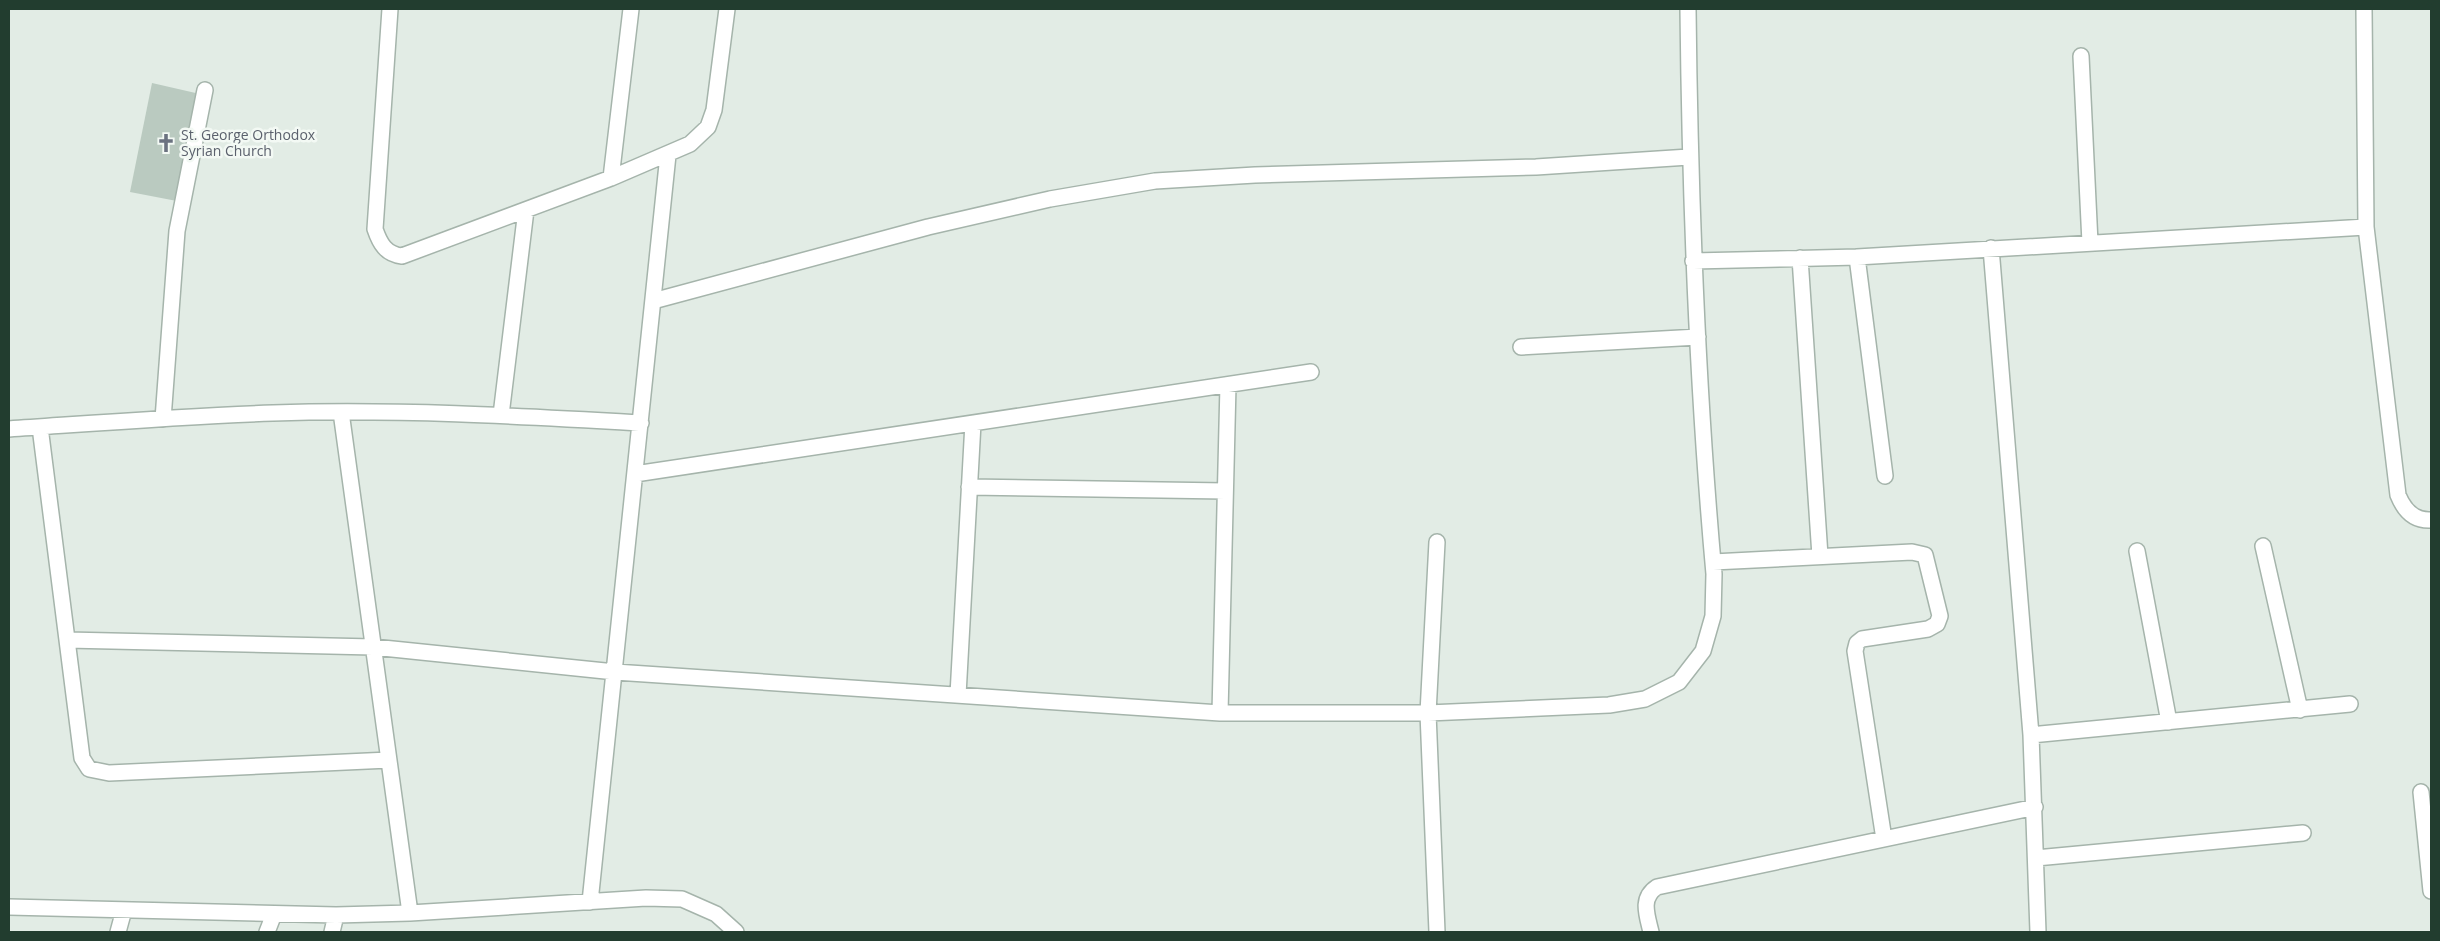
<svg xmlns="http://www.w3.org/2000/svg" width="2440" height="941" font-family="'Open Sans',sans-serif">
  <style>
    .building { fill: #bacac0 }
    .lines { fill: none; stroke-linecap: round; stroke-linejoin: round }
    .minor-casing { stroke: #a5b4ab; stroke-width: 18 }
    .minor { stroke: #fff; stroke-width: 15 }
    .labels { text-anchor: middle; stroke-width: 5; stroke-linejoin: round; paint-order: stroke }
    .worship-label { font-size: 14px; fill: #5b616d; stroke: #f3f9f4; text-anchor: start }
  </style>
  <rect width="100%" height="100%" fill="#e2ece5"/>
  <!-- building -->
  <path class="building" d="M152,83L200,94L182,202L130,192Z"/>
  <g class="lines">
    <!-- minor casing -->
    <g class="minor-casing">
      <path id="minor" d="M390,9L375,229C380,244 386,254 402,256L611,178L690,144L708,127L714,110L727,9
        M2364,9L2366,227
        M2081,56L2090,243
        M611,178L631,9
        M1991,248L2031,735L2038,932
        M1857,257L1885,476
        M1800,258L1820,556
        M1693,261L1857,257L2366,227L2398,495C2404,510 2414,521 2431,520
        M653,301L928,227L1050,199L1155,181L1255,175L1536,167L1689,157
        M1521,347L1698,337
        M341,412L410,913
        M501,415L526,210
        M163,419L177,231L205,90
        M40,427L82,758L89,769L109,773L389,760
        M9,429C97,423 185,416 273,413C396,409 518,416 641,423
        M635,474L1311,372
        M969,487L1225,491
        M1437,542L1428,713L1437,932
        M2263,546L2300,710
        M2137,551L2169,722
        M1713,562L1912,552L1925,555L1940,616L1937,624L1928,629L1862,639L1857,643L1855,651L1884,839
        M67,640L373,647L615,672L1220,713H1428L1609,705L1645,699L1679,682L1703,651L1713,616L1714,574C1697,386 1690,197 1688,9
        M958,695L973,423
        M1220,713L1228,385
        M2031,735L2350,704
        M2421,792L2431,891
        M2036,858L2303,833
        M590,902L668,155
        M9,907L336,915L410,913L646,898L682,899L716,914L736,932
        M118,932L124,910
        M267,932L274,914
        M332,932L336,915
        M1651,932C1647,915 1640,898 1657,887L2035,807"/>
    </g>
    <!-- minor -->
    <use href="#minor" class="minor"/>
  </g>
  <!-- icons -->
  <defs>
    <g id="church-bare" transform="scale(1.5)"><path d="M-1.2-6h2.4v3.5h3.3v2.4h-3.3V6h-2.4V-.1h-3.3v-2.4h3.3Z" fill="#6b7280" stroke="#f3f9f4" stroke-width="2.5" paint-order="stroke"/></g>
  </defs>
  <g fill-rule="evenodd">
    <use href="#church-bare" x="166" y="143"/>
  </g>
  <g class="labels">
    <!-- worship labels -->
    <g class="worship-label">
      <text x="181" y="140">St. George Orthodox<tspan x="181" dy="16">Syrian Church</tspan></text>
    </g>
  </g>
  <!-- border -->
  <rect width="2440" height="941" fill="none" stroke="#223d2f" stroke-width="20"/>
</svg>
